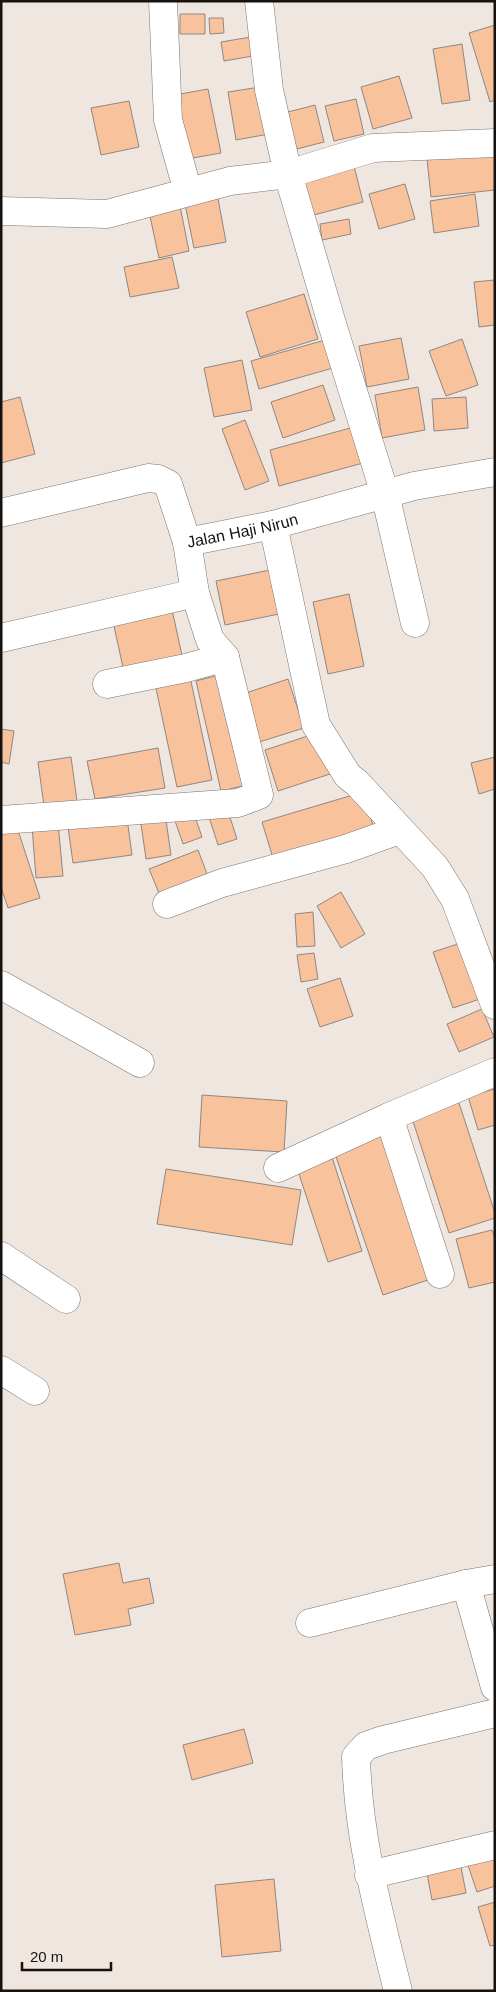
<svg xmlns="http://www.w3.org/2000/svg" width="496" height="1992" font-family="Arial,sans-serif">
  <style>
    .building { fill: #f8c29c; stroke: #908781 }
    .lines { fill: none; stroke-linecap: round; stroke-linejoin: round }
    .minor-casing { stroke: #7d746f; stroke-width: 29 }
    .minor { stroke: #fff; stroke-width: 28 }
    .labels { text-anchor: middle; stroke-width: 4; stroke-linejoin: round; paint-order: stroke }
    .street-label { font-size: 16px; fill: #151210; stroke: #f0e6e0 }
  </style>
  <rect width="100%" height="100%" fill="#f0e6e0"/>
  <!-- building -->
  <path class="building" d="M180,14H205V34H180Z
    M209,18H223L224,33L210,34Z
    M495,25V100L490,102L469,33Z
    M257,36L259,55L224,61L221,42Z
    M462,44L470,100L442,104L433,49Z
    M399,76L412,118L373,129L361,87Z
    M260,87L269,134L236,140L228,92Z
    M208,89L221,153L187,159L175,95Z
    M356,99L364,134L334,141L325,106Z
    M129,101L139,147L101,155L91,108Z
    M315,105L324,142L293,150L284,113Z
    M495,151V190L431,197L427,159Z
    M354,166L363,202L310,216L301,179Z
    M405,184L415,219L379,229L369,194Z
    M217,193L226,242L194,248L184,199Z
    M475,194L479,226L434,233L430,201Z
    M179,201L189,251L159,258L148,207Z
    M349,219L351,234L322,240L320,224Z
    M172,257L179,288L130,297L124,267Z
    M495,280V325L479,327L474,282Z
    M304,294L318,339L260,357L246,312Z
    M401,338L409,379L367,387L359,346Z
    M462,339L478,385L446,396L429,351Z
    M325,340L333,368L259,389L251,361Z
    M242,360L252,410L214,417L204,368Z
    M323,385L335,420L283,438L271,402Z
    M418,387L425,430L382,438L375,395Z
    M20,397L35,454L1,463V402Z
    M466,397L468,428L434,431L432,399Z
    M245,420L269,481L245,490L222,429Z
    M354,427L363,463L279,486L270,450Z
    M275,569L284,613L225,625L216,581Z
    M349,594L364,666L328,674L313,602Z
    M171,605L183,660L124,672L112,617Z
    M189,672L212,780L177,787L154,679Z
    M223,674L247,785L221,791L196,681Z
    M288,679L304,728L256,743L240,695Z
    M1,729L14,731L9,764L1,762Z
    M317,733L330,774L278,791L265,750Z
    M158,748L165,788L95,799L87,761Z
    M71,757L77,801L44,806L38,762Z
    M495,757V789L479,794L471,763Z
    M363,792L374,829L273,858L262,822Z
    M226,805L237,839L218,845L207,811Z
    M192,808L202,837L183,844L173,815Z
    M165,813L171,855L146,859L140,817Z
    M127,818L132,855L73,863L68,827Z
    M58,823L63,876L36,878L32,826Z
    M16,824L40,898L8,908L1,887V829Z
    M198,850L209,879L161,898L149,869Z
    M341,892L365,934L341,948L317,906Z
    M313,912L315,946L297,947L295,914Z
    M464,942L483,998L453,1008L433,952Z
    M314,953L318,979L301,982L297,955Z
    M340,978L353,1016L320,1027L307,989Z
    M482,1009L494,1037L459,1052L447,1024Z
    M495,1089V1125L478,1130L468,1096Z
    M202,1095L287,1101L284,1152L199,1147Z
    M458,1100L495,1213V1218L449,1233L411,1115Z
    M381,1131L431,1279L383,1295L333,1148Z
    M331,1154L362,1251L328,1262L296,1165Z
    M166,1169L301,1190L292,1245L157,1224Z
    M492,1230L495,1238V1282L469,1288L456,1239Z
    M119,1563L123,1583L149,1578L154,1603L128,1609L131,1625L75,1635L63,1574Z
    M244,1729L253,1763L192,1780L183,1745Z
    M495,1857V1886L477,1892L468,1865Z
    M461,1867L466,1893L432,1900L427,1874Z
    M274,1879L281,1951L222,1957L215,1885Z
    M495,1902V1945L490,1946L478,1907Z"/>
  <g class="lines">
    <!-- minor casing -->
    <g class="minor-casing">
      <g id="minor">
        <path d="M163,1L168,120L188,192"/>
        <path d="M259,1L269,90L288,174L332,324L385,494L415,623"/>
        <path d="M1,211L107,214L230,181L288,174L373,148L495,143"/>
        <path id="s1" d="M1,513L148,478L158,479L168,484L187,542L273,525L414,486L495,472"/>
        <path d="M273,525L316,725L348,776L357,783L435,867L455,899L495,1005"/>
        <path d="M1,638L195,593"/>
        <path d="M107,684L186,668L225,657L210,640L195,593L187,542"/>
        <path d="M1,820L238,803L259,795L225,657"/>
        <path d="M167,904L222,883L346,849L399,830"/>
        <path d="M1,985L140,1063"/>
        <path d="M389,1117L440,1274"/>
        <path d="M278,1168L389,1117L495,1072"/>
        <path d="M1,1256L66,1299"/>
        <path d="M1,1370L35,1391"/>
        <path d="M466,1584L495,1687"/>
        <path d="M310,1623L466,1584L495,1579"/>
        <path d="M369,1875L495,1845"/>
        <path d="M398,1991C379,1914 358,1837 356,1757L366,1746L383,1740L495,1713"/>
      </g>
    </g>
    <!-- minor -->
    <use href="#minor" class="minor"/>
  </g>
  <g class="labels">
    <!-- street labels -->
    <g class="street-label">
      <text dy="6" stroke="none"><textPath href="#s1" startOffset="290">Jalan Haji Nirun</textPath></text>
    </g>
  </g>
  <!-- border -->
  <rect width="496" height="1992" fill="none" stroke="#151210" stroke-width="5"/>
  <!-- scale -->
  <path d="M22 1962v8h89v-8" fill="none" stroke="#151210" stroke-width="2.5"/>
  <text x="30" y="1962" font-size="15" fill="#151210" stroke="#f0e6e0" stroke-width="4" paint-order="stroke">20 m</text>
</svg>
